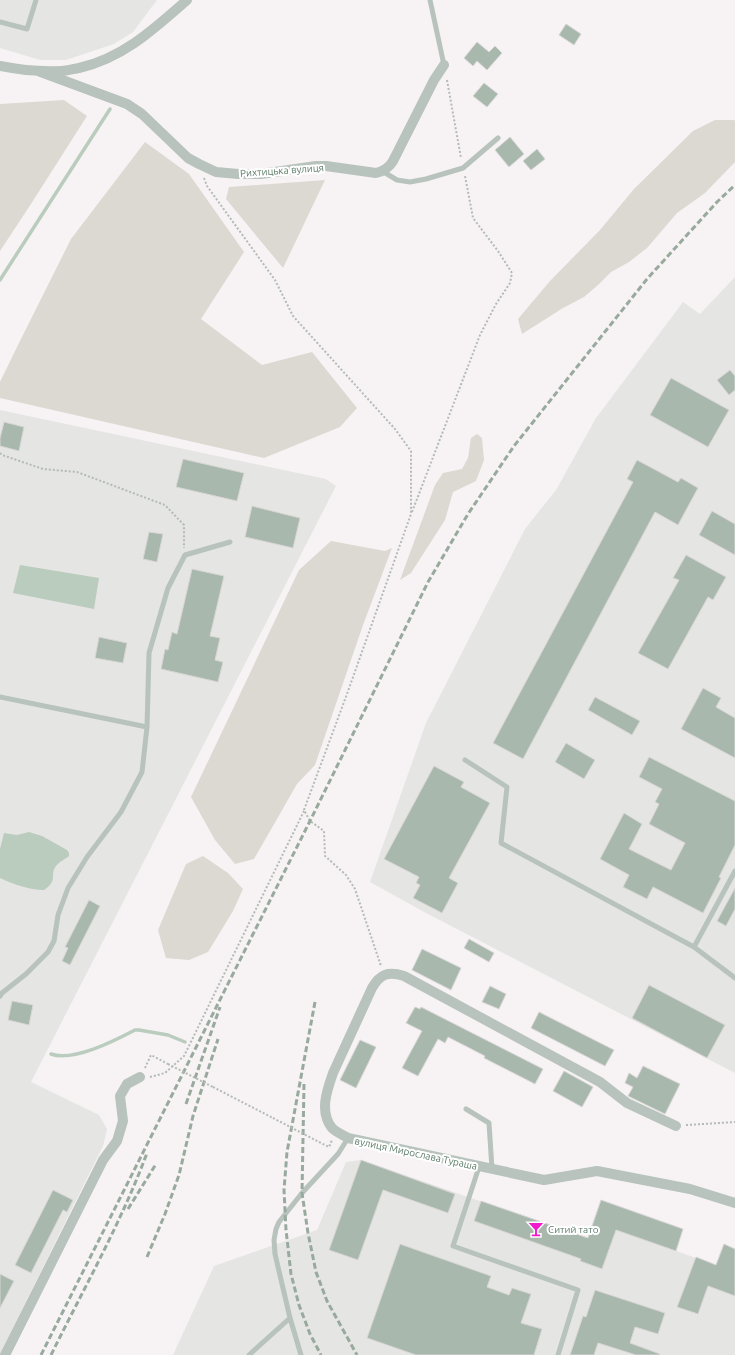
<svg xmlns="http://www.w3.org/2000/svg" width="735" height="1355" font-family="Ubuntu,sans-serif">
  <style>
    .built { fill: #e5e5e3 }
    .green { fill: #dcd8d2 }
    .water { fill: #baccbe }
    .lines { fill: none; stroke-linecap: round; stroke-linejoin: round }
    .stream { stroke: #baccbe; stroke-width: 3.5 }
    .building { fill: #a8b8ad; stroke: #d8d6d6 }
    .path { stroke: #b3bbb6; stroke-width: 2; stroke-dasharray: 2 2; stroke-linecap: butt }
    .lane { stroke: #b7c3bc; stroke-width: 5 }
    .street { stroke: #b7c3bc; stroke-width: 10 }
    .rail { stroke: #98a99e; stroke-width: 3; stroke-dasharray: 6 3; stroke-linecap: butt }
    .path-bridge { stroke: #b3bbb6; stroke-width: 2; stroke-dasharray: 2 2; stroke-linecap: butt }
    .labels { text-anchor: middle; stroke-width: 4; stroke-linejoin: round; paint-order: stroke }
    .street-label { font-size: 10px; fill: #5b7b67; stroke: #fff }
    .poi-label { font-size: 10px; fill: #5b7b67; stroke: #fff; text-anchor: start }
  </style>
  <rect width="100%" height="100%" fill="#f7f3f4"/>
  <!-- built -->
  <path class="built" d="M0,0H157L133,32L114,44L66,60H40L0,48Z
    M735,277V1073L426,913L370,882L426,723L525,529L556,490L596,418L683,302L700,314Z
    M0,410L326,479L336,486L31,1082L99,1115L107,1129L103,1146L0,1354Z
    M361,1160L587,1238L601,1200L683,1229L676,1251L716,1265L724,1244L735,1249V1355H173L214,1266L317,1230L346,1162Z"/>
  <!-- green -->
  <path class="green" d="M64,100L87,116L29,207L0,251V104Z
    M715,120H734L735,121V162L705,193L677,213L647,248L629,262L611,272L598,285L584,297L563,308L522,334L518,319L550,281L600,230L634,189L693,131Z
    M145,142L189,174L244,252L201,319L262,365L312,352L357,408L340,427L264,458L0,398V382L18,345L71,239Z
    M325,180L283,268L226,199L229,187Z
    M477,434L482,438L484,460L476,481L453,492L445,520L411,573L400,580L435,485L443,473L462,469L468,458L471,438Z
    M331,541L385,551L392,548L363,625L315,765L297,784L254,859L235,864L215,840L191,797L299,570Z
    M203,856L228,873L243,889L233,911L208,952L189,960L166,958L158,930L186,864Z"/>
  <!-- water -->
  <path class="water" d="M20,565L99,578L94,609L13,593Z
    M29,832L42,836L67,850L69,853V856C65,859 59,862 56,866C49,875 59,880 44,890C29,890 13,884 0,878V849L4,833L17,835Z"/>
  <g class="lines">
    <!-- stream -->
    <path class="stream" d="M0,280L110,109
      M51,1054C73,1062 114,1041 135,1030H139L168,1035L185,1042"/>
  </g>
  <!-- building -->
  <path class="building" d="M566,24L581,34L574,45L559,35Z
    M477,42L489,52L495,46L502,53L487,70L477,61L473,66L464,58Z
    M484,83L498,94L487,107L473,96Z
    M510,137L524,154L509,167L495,150Z
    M537,149L545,159L531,170L523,161Z
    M730,370L735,376V390L729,395L717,380Z
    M671,378L729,410L708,447L650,415Z
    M4,422L24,427L19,451L0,446V438Z
    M183,459L244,473L237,501L176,487Z
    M637,460L678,482L681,478L698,488L678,525L655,512L523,759L493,743L633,482L627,479Z
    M252,506L300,518L293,548L245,537Z
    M712,511L735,524V555L699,535Z
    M149,532L163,534L157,562L143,559Z
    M686,555L726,577L713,600L708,597L668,669L638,653L679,580L673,578Z
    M192,569L224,576L210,636L220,638L215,660L223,662L218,682L161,669L165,649L168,650L172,632L177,634Z
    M99,637L127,643L123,663L95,658Z
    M703,688L721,698L716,707L735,718V758L681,729Z
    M595,697L640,721L632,735L588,710Z
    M566,743L595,760L584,779L555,762Z
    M649,757L735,801V845L719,877L721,878L703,913L653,887L647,899L623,887L629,875L600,859L624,813L642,824L629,849L671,870L685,843L649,824L659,804L655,802L662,789L639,777Z
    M434,766L464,782L461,787L490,803L449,878L458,883L442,913L413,898L420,885L416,883L419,877L384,859Z
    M735,888V909L726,926L717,921Z
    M89,900L100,906L70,965L62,961L68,948L65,947Z
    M469,939L494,953L489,962L464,948Z
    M422,949L461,968L451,990L412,970Z
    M649,985L725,1025L707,1058L632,1018Z
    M490,986L506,994L499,1009L482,1002Z
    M12,1001L33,1005L29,1025L8,1020Z
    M415,1007L420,1009L421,1007L543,1069L535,1084L484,1058L485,1056L448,1037L445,1043L438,1039L418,1076L402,1068L422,1031L406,1023Z
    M539,1012L614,1050L605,1066L531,1028Z
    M360,1040L376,1047L356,1088L340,1080Z
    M643,1066L680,1084L665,1114L628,1096L633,1087L625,1083L629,1073L637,1078Z
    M564,1071L593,1087L582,1107L553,1091Z
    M361,1160L455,1194L448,1213L383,1190L358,1260L329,1250Z
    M53,1190L73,1200L67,1212L63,1210L31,1273L15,1265Z
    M601,1200L683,1229L676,1251L616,1230L602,1269L580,1261L581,1259L474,1221L481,1201L588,1238Z
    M400,1244L491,1276L487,1287L509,1295L512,1288L531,1294L521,1323L542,1329L534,1355H416L367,1338Z
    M724,1244L735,1249V1296L708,1286L698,1314L677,1307L696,1257L716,1265Z
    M0,1274L14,1281L0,1308Z
    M595,1290L665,1313L658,1334L635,1327L630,1343L660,1354L659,1355H636L598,1343L594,1355H570L583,1316L586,1317Z"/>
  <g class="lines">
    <!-- path -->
    <path class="path" d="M447,80L461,158
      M204,178L207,186L275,280L293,316L395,429L411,451V514L347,694L304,810L310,821L324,831L325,856L346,875L355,889L381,966
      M0,453L2,455L43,469L77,472L165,505L184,525V548
      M412,512L480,335L496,304L510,283L512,273L498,251L473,218L465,176
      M145,1068L151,1055L168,1064
      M150,1077L165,1073L184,1056L304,811
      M213,1087L273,1118
      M686,1125L735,1122
      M319,1142L329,1147L332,1140"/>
    <!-- lane -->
    <path class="lane" d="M430,0L444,65
      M0,22L27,29L36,0
      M382,171L397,180L410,182L426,179L463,168L498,138
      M0,697L147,727L142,772L121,812L87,857L68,888L58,915L54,941L48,952L26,974L2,993L0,996
      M147,727L149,653L168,588L185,555L230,542
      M465,760L507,787L501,843L694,947L735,978
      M694,947L735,871
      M466,1109L489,1123L492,1169
      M479,1167L453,1246L578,1290L558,1355
      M249,1355L290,1318
      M301,1355L290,1318L275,1254L274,1240L276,1229L279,1222L302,1193L338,1154L348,1138"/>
    <!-- street -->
    <path class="street" d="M0,66C20,70 41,72 61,71C67,71 73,69 79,68C123,58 154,29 187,0
      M38,71L127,104L142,114L188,158L199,164L216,172L238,174H261L316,166H326L376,173C384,171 389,168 393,161L434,80L444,65
      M676,1126L627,1103L600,1082L404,976C388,971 380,974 372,988L333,1073C327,1090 319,1112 332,1128C336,1132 343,1135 348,1138L544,1180L597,1171L690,1189L735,1203
      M5,1355L103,1160L117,1141L123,1121L120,1096L127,1084L140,1077"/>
    <!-- rail -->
    <path class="rail" d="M315,1002L287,1152L284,1190L286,1230L291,1274L299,1305L310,1334L321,1355
      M304,1084L302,1193L308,1233L316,1272L327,1301L357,1355
      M186,1104L220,1007
      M128,1209L156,1164
      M147,1257L165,1214L179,1175L193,1116L218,1039
      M41,1355L310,821L428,582L468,514L514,446L647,279L717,202L735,185
      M51,1355C84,1288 121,1223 147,1153"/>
    <!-- path-bridge -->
    <path class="path-bridge" d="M168,1064L213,1087
      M273,1118L319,1142"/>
  </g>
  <!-- icons -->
  <defs>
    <g id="bar-bare" transform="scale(1.2)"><path d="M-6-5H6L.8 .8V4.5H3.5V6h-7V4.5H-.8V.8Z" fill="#f11acd" stroke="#fff" stroke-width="2.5" paint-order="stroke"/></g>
  </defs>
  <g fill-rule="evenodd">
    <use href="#bar-bare" x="536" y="1229"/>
  </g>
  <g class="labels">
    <!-- street labels -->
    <g class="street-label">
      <text transform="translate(282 170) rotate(-4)" y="4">Рихтицька вулиця</text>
      <text transform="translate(416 1153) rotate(12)" y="4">вулиця Мирослава Тураша</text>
    </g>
    <!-- poi labels -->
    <g class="poi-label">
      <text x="548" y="1233">Ситий тато</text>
    </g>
  </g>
</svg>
